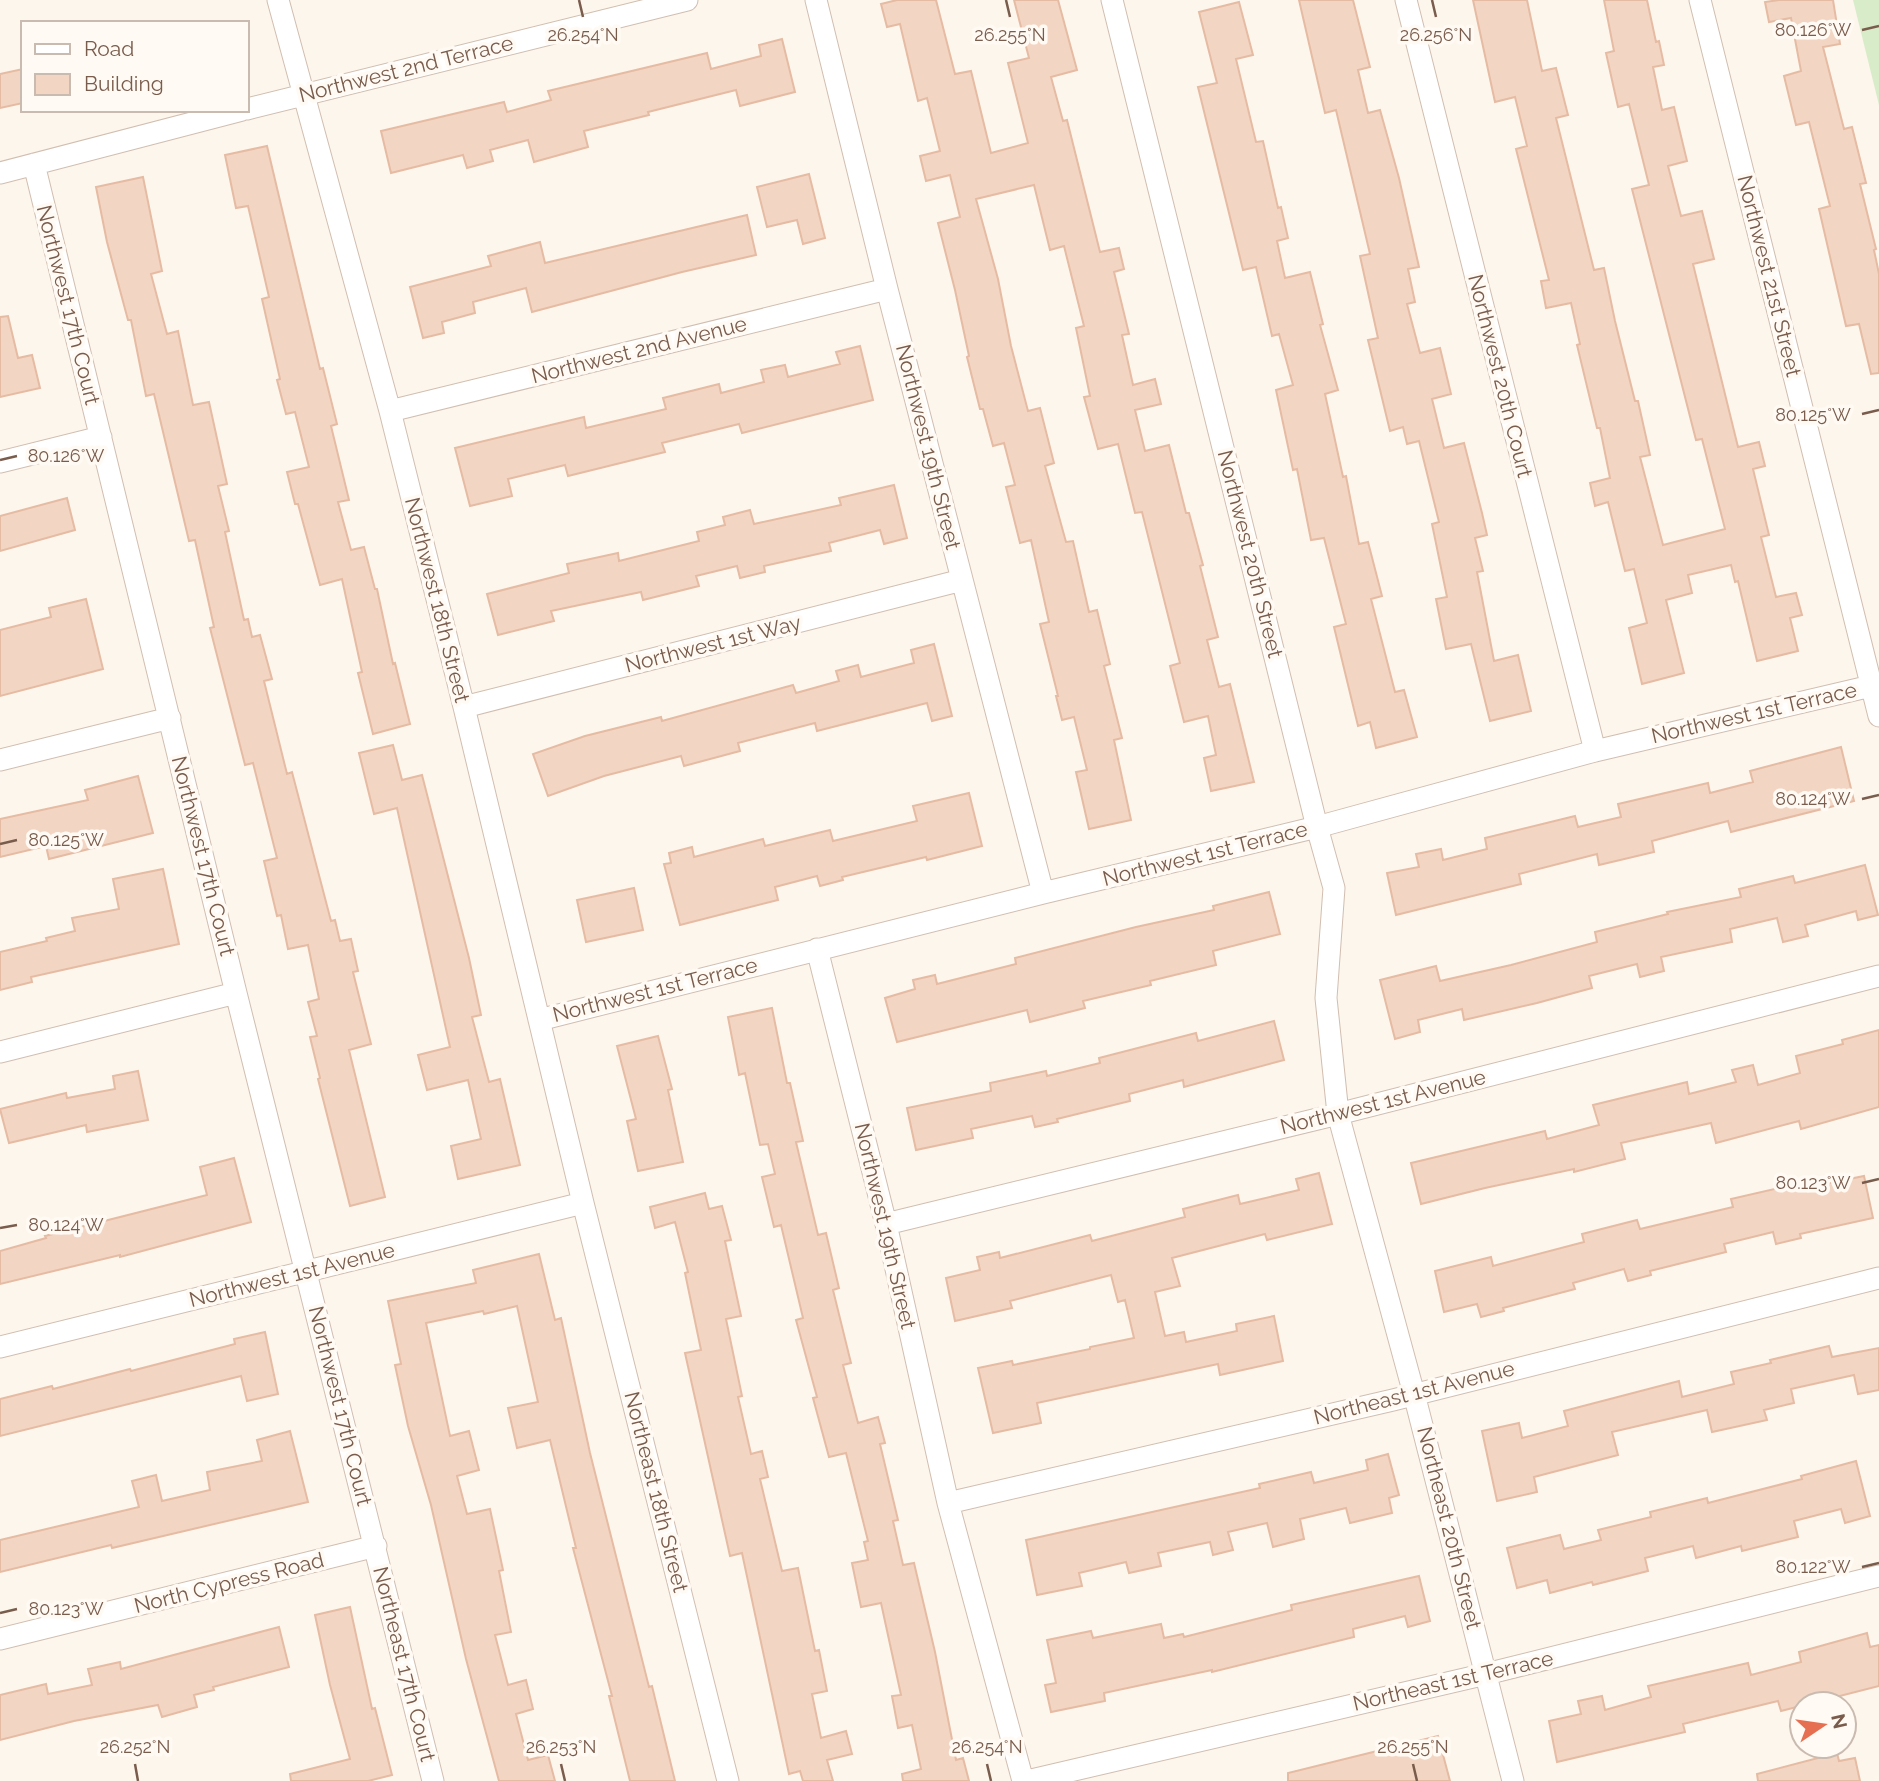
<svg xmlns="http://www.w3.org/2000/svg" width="1879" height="1781" font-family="Raleway,sans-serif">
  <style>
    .green { fill: #d8ecc9 }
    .building { fill: #f3d5c3; stroke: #e6bba3; stroke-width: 2 }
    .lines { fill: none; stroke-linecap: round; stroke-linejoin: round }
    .street-casing { stroke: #d1beb0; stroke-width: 23 }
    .street { stroke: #fff; stroke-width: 21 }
    .ticks { fill: none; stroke: #7a5c4d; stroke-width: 2.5 }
    .labels { text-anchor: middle; stroke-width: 7; stroke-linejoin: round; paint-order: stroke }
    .street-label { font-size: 21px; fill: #7a5c4d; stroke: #fffaf3 }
    .ticks-label { font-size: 18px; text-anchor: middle; fill: #7a5c4d; stroke: #fffaf3; stroke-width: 7; stroke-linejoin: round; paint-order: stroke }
  </style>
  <rect width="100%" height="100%" fill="#fdf6ec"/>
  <!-- green -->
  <path class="green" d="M1853,0H1879V105Z"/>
  <!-- building -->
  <path class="building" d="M897,0H936L955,74L971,71L991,153L1028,143L1008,63L1029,58L1014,0H1058L1077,70L1051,77L1063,121L1067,120L1100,252L1119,248L1124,269L1114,272L1129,334L1122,335L1133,385L1155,379L1161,404L1135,410L1145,451L1169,445L1186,513H1189L1203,565L1200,566L1218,637L1207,640L1219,687L1230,684L1254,782L1211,791L1204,758L1216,755L1208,716L1184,722L1170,666L1180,663L1142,512L1135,513L1118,444L1098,449L1084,397L1090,396L1076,328L1084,326L1064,246L1050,250L1034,185L976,199L998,279L1011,346L1028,411L1040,408L1054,463L1045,466L1066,542L1073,541L1089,612L1097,610L1110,664L1104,666L1122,738L1114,740L1131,820L1089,829L1076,772L1087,770L1074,717L1062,720L1056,696H1058L1040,624L1049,622L1031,540L1020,543L1006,487L1015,485L1004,443L993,446L983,409H980L967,357L969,356L955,290L938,223L960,217L950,175L926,181L920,156L940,151L927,98L918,101L900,24L887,27L881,4Z
    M1299,0H1353L1370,67L1358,70L1368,113L1380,110L1399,178L1419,267L1408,269L1415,302L1407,304L1420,353L1440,348L1451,394L1432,399L1444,448L1464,443L1482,513L1487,535L1475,538L1483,571L1477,572L1494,661L1518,655L1531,711L1490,721L1471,644L1446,649L1436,599L1447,597L1432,524L1439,522L1419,441L1407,444L1403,427L1390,431L1368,340L1378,338L1360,256L1370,254L1336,110L1325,113Z
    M1473,0H1527L1542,71L1556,68L1568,115L1556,118L1594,270L1604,268L1615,321L1635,401H1638L1650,455L1640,457L1663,545L1725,529L1702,439L1696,440L1632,189L1649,185L1629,104L1618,107L1606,53L1614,51L1604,0H1647L1656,42L1659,41L1664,65L1653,67L1662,110L1674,107L1687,161L1668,166L1681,216L1702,211L1714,259L1693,264L1738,447L1759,442L1765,466L1753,469L1769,535L1761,537L1776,597L1796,593L1802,615L1790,618L1798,651L1757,661L1738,581L1735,582L1731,565L1688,575L1692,593L1666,600L1684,673L1642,684L1629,628L1647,623L1634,569L1625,571L1608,502L1595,506L1590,483L1610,478L1600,428H1597L1577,345L1580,344L1571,303L1546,308L1541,281L1549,280L1516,149L1527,146L1515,97L1495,102Z
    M1779,0H1833L1840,44L1823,47L1844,129L1852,127L1866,183L1860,184L1876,249L1874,250L1879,274V373L1871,374L1859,324L1846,326L1819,209L1830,206L1809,122L1796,125L1784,76L1801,71L1791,18L1769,22L1765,2Z
    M1239,2L1253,55L1236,59L1256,142L1263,141L1278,208L1281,207L1288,238L1277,241L1285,278L1310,272L1323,324L1320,325L1338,390L1325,394L1343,477L1346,476L1359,544L1368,542L1382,596L1371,599L1395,692L1404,690L1417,737L1376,748L1370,722L1358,726L1334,627L1346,624L1324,538L1311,540L1297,469L1293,470L1276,390L1293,385L1279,334L1272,336L1256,267L1243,270L1198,87L1217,83L1199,12Z
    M782,39L795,92L740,106L736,90L648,112L649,115L584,131L588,147L534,162L528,140L490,150L493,161L467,168L463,155L391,173L381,131L504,102L507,112L551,100L548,91L707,53L711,69L761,56L759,45Z
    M23,69V103L0,108V74Z
    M267,146L320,369L323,368L337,424L331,426L349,500L338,502L351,550L364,547L375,589H377L393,664L395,663L410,724L373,734L358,673L362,672L342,579L320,585L298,504H295L287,472L309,467L295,412L286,414L277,380L280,379L262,299L269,297L248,206L236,208L225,155Z
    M809,174L825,238L803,244L797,220L767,227L757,187Z
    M143,177L162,271L151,274L167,334L178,331L193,405L209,402L227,484L218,486L229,531L225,532L244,620L248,619L252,637L260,635L272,679L264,681L287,774L292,772L331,921L335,920L340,941L351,939L358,971L353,972L371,1044L349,1050L385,1197L350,1206L318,1079L320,1078L310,1037L317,1036L308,1002L319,999L308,945L288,949L281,915L277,916L264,861L277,858L253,763L245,765L210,628L214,627L195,540L189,541L154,394L146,396L131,320H128L107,242L96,187Z
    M747,215L756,255L682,272L532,312L526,288L473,302L475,313L442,322L444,333L423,338L410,287L491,266L488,256L540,242L545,263Z
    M8,316L18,358L32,355L40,388L0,397V317Z
    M860,346L873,400L742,433L739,424L662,443L665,452L568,476L565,465L508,479L512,496L470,506L455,448L584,417L586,428L666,409L663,398L719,384L721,393L764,382L761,370L785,365L788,377L840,364L836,352Z
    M894,485L907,538L884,544L880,530L829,543L831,551L764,566L765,572L740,578L737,566L696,576L699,586L643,600L641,592L551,611L554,621L498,635L487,594L569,573L567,564L618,553L619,561L699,541L697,532L725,525L723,517L750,510L754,524L841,505L839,498Z
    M67,498L75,530L0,551V516Z
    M86,599L103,669L0,696V630L51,617L49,608Z
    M934,644L952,716L932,721L927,703L817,731L815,723L738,743L740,751L684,766L681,756L604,776L548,796L533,754L585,736L661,717L662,721L793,685L796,693L839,681L836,671L858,665L861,677L914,663L911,650Z
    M393,745L402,780L422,775L469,958L481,1015L472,1017L489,1082L500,1079L520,1165L458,1179L451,1146L481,1139L468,1080L427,1090L418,1055L450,1047L397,808L374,814L359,753Z
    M1841,747L1854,801L1731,832L1728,821L1652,841L1654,852L1599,865L1597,854L1519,874L1521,884L1396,915L1387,873L1419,867L1416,854L1441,849L1443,860L1487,849L1485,838L1575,816L1578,827L1621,817L1618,804L1708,783L1710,793L1753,782L1750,771Z
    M138,776L153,833L49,859L46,846L0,857V819L88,800L85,790Z
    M969,793L982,846L927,860L926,857L842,877L843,880L820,886L817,876L775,887L778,900L680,925L664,864L671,863L669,853L692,847L694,857L763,839L765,846L830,830L833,841L917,821L913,806Z
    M1865,865L1878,915L1858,920L1856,911L1805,925L1808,936L1783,942L1777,918L1730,929L1732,942L1661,957L1664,971L1640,977L1637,964L1589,976L1592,988L1537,1003L1464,1020L1462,1009L1418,1020L1420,1032L1395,1039L1380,980L1436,966L1440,981L1511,965L1597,942L1595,932L1668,914L1667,912L1741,897L1739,889L1793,876L1795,883Z
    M163,869L179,944L31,977L32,982L0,990V952L47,941L46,938L75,931L72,918L119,909L113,879Z
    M634,888L643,930L586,942L577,900Z
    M1269,892L1280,934L1213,951L1216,965L1150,981L1151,985L1083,1001L1085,1008L1030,1022L1027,1010L897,1042L885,998L915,989L913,980L935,975L937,984L1016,964L1015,958L1136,927L1214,910L1213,906Z
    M772,1008L787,1083H790L803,1141L796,1142L818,1235L826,1233L839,1288L833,1290L851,1363L843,1365L858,1423L878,1417L885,1443L880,1444L898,1520L893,1521L903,1565L914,1563L935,1652L956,1760L963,1758L969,1781H903L902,1774L921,1769L912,1725L898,1728L892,1696L901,1695L881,1603L861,1607L852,1563L868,1560L864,1542L868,1541L846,1453L829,1457L813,1398L817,1397L796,1320L803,1318L781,1225L774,1227L762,1177L775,1174L768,1144L760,1145L745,1073L739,1075L728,1017Z
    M1274,1021L1284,1060L1184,1087L1183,1080L1129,1094L1130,1101L1057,1119L1058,1122L1035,1127L1032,1116L971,1129L973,1138L916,1150L907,1108L991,1091L990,1083L1046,1071L1047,1076L1100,1063L1099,1058L1196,1033L1198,1041Z
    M1879,1030V1107L1801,1129L1799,1121L1716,1143L1711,1123L1621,1143L1625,1159L1574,1172V1169L1485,1188L1421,1204L1411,1163L1545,1131L1547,1139L1599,1125L1593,1105L1687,1082L1689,1094L1736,1082L1732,1070L1753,1065L1758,1085L1800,1073L1796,1056L1843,1044L1842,1040Z
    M658,1036L672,1089L668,1090L683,1162L638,1171L627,1121L636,1119L617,1046Z
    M138,1071L148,1120L87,1132L86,1125L9,1143L0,1109L66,1093L67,1098L115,1089L113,1076Z
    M234,1158L251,1222L120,1257V1255L0,1284V1251L46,1238L45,1236L207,1195L200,1167Z
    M1319,1173L1332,1224L1267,1240L1265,1234L1172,1258L1180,1286L1155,1292L1165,1336L1184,1332L1186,1342L1237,1331L1236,1324L1274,1316L1283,1361L1220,1375L1218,1364L1037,1403L1041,1423L993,1433L978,1368L1012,1361L1013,1365L1090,1349V1347L1134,1338L1125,1300L1118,1302L1111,1275L1010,1301L1012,1308L955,1321L946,1278L980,1270L977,1257L999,1252L1000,1258L1090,1235L1092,1241L1185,1217L1183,1209L1238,1195L1240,1204L1299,1190L1296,1179Z
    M1864,1176L1873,1218L1800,1234L1801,1238L1776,1244L1773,1232L1724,1244L1726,1252L1650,1271L1651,1275L1628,1281L1624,1269L1573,1283L1575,1289L1503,1308L1504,1311L1481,1317L1477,1304L1444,1312L1435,1271L1491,1257L1493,1266L1584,1242L1582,1234L1637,1220L1640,1229L1733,1207L1731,1199L1788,1186L1790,1191Z
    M705,1193L709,1209L722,1206L731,1240L725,1241L741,1316L726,1319L742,1396L738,1397L751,1454L762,1451L768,1477L760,1479L782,1571L798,1568L815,1651L819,1650L827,1691L812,1694L821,1738L846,1731L852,1754L827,1760L833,1781H803L800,1771L789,1774L742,1553L730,1556L685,1353L701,1350L685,1273L688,1272L675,1222L655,1228L650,1207Z
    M539,1254L555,1320L561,1318L590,1453L649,1687L652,1686L675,1781H630L609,1696H612L573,1548H576L550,1440L517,1448L508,1408L538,1402L517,1306L484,1314L483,1311L426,1323L450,1436L469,1431L479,1470L457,1476L467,1514L490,1509L503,1570L499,1571L511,1632L495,1635L508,1685L526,1680L533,1709L516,1714L528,1760L548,1755L555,1781H499L466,1659L431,1505L408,1426L395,1365L401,1364L388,1301L476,1283L473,1270Z
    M265,1332L278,1394L247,1401L241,1376L0,1436V1399L52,1386L53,1389L130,1369L131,1371L235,1344L234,1339Z
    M1829,1346L1832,1357L1879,1348V1390L1858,1394L1854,1375L1791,1389L1794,1403L1764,1410L1767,1420L1712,1432L1707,1410L1612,1432L1618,1455L1534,1477L1537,1492L1497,1501L1482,1431L1519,1423L1522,1438L1568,1426L1564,1411L1679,1381L1682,1397L1734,1384L1731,1372L1771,1363L1770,1360Z
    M290,1431L308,1502L112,1548L111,1545L0,1572V1540L139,1507L132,1481L156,1475L162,1501L210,1490L207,1472L262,1461L257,1440Z
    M1388,1454L1399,1495L1389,1498L1392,1513L1350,1523L1346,1508L1300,1519L1304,1539L1273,1547L1267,1523L1228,1532L1233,1550L1213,1555L1210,1542L1158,1553L1161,1566L1129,1573L1126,1562L1079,1573L1082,1586L1037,1595L1026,1540L1260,1488L1259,1484L1311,1472L1314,1483L1368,1470L1366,1460Z
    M1856,1461L1870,1516L1845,1523L1841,1509L1794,1521L1798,1537L1742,1551L1741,1546L1696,1558L1693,1546L1645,1558L1648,1571L1593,1585L1592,1582L1550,1593L1547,1580L1517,1588L1507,1548L1560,1535L1564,1549L1601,1540L1598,1530L1651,1517L1650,1512L1707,1498L1708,1503L1802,1479L1801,1476Z
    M1419,1576L1430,1621L1408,1627L1405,1616L1353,1629L1354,1637L1212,1672V1670L1104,1693L1105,1701L1051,1712L1045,1685L1056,1683L1047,1640L1091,1631L1093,1638L1161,1624L1164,1638L1183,1634L1184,1637L1292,1610L1291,1605Z
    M350,1607L372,1709L375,1708L392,1775L368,1781H291L290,1774L350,1759L330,1685L315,1615Z
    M279,1627L289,1667L213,1687L214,1690L194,1695L197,1707L162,1717L158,1705L74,1721L0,1740V1695L46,1684L48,1694L92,1685L88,1669L120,1662L121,1669Z
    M1867,1633L1870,1647L1879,1645V1686L1781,1711L1778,1701L1683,1724L1685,1732L1557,1762L1549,1721L1581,1714L1578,1701L1602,1696L1605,1710L1651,1697L1648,1686L1748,1663L1751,1675L1801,1662L1799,1652Z
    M1438,1736L1450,1781H1288V1773Z
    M1837,1753L1839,1761L1855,1758L1860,1781H1758L1757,1774Z"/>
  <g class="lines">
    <!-- street casing -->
    <g class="street-casing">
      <path id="street" d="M278,0L390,411L464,707L583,1203L728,1781
        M816,0L887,289L1043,893
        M1112,0L1317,827L1334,888L1326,998L1338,1114L1414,1394L1513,1781
        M1406,0L1595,751
        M1700,0L1879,716
        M247,109L687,0
        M34,164L236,993L433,1781
        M0,173L242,110
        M390,411L887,289
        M0,462L101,437
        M464,707L962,580
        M0,760L170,718
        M817,949L886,1224L948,1503L1023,1781
        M539,1020L1043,893L1317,827L1595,751L1871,686
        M0,1052L236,993
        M886,1224L1338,1114L1879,976
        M0,1347L583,1203
        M948,1503L1393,1400L1879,1278
        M0,1639L376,1546
        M1027,1781L1486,1674L1879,1576"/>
    </g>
    <!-- street -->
    <use href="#street" class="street"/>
  </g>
  <!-- ticks -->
  <path class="ticks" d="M579,0L583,17M1006,0L1010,17M1432,0L1436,17M1862,30L1879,26M1862,414L1879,410M0,460L17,456M1862,799L1879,795M0,844L17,840M1862,1183L1879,1179M0,1228L17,1225M1862,1567L1879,1563M0,1613L17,1609M135,1764L138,1781M561,1764L565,1781M987,1764L991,1781M1413,1764L1417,1781"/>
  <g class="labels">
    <!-- street labels -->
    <g class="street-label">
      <text transform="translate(406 69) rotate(-14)" y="7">Northwest 2nd Terrace</text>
      <text transform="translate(1769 276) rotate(76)" y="7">Northwest 21st Street</text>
      <text transform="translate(68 305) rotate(76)" y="7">Northwest 17th Court</text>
      <text transform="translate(639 350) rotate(-14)" y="7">Northwest 2nd Avenue</text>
      <text transform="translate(1500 376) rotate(76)" y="7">Northwest 20th Court</text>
      <text transform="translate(928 447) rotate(76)" y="7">Northwest 19th Street</text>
      <text transform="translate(1250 554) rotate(76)" y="7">Northwest 20th Street</text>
      <text transform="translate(437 600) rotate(76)" y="7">Northwest 18th Street</text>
      <text transform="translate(713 644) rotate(-14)" y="7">Northwest 1st Way</text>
      <text transform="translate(1754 713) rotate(-13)" y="7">Northwest 1st Terrace</text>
      <text transform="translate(1205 854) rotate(-14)" y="7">Northwest 1st Terrace</text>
      <text transform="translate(203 856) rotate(76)" y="7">Northwest 17th Court</text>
      <text transform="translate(655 990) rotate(-14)" y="7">Northwest 1st Terrace</text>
      <text transform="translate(1383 1102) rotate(-14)" y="7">Northwest 1st Avenue</text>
      <text transform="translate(885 1226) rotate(77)" y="7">Northwest 19th Street</text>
      <text transform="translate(292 1275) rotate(-14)" y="7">Northwest 1st Avenue</text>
      <text transform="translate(1414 1393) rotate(-14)" y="7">Northeast 1st Avenue</text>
      <text transform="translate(340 1406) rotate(76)" y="7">Northwest 17th Court</text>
      <text transform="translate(656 1492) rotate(76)" y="7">Northeast 18th Street</text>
      <text transform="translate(1449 1528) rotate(76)" y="7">Northeast 20th Street</text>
      <text transform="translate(229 1583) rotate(-14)" y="7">North Cypress Road</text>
      <text transform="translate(404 1664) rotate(76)" y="7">Northeast 17th Court</text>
      <text transform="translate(1453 1681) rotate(-13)" y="7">Northeast 1st Terrace</text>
    </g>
  </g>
  <g class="ticks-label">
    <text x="1813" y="36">80.126°W</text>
    <text x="583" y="41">26.254°N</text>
    <text x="1010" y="41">26.255°N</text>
    <text x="1436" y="41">26.256°N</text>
    <text x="1813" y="421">80.125°W</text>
    <text x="66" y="462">80.126°W</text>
    <text x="1813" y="805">80.124°W</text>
    <text x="66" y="846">80.125°W</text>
    <text x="1813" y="1189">80.123°W</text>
    <text x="66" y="1231">80.124°W</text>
    <text x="1813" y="1573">80.122°W</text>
    <text x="66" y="1615">80.123°W</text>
    <text x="135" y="1753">26.252°N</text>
    <text x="561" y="1753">26.253°N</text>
    <text x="987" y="1753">26.254°N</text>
    <text x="1413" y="1753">26.255°N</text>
  </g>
  <!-- legend -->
  <rect x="21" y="21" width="228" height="91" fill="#fffaf3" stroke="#cabbb1" stroke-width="2"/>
  <rect x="35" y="44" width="35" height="10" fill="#ffffff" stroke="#cabbb1" stroke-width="2"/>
  <text x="84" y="56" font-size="21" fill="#7a5c4d">Road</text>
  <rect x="35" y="74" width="35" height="21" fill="#f3d5c3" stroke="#cabbb1" stroke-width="2"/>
  <text x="84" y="91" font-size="21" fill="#7a5c4d">Building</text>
  <!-- north arrow -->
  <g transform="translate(1823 1725) rotate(77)"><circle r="33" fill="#fffaf3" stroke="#cabbb1" stroke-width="2"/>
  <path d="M0-5L12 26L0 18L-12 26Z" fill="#e76f51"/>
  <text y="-10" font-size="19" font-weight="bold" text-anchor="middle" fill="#7a5c4d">N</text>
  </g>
</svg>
